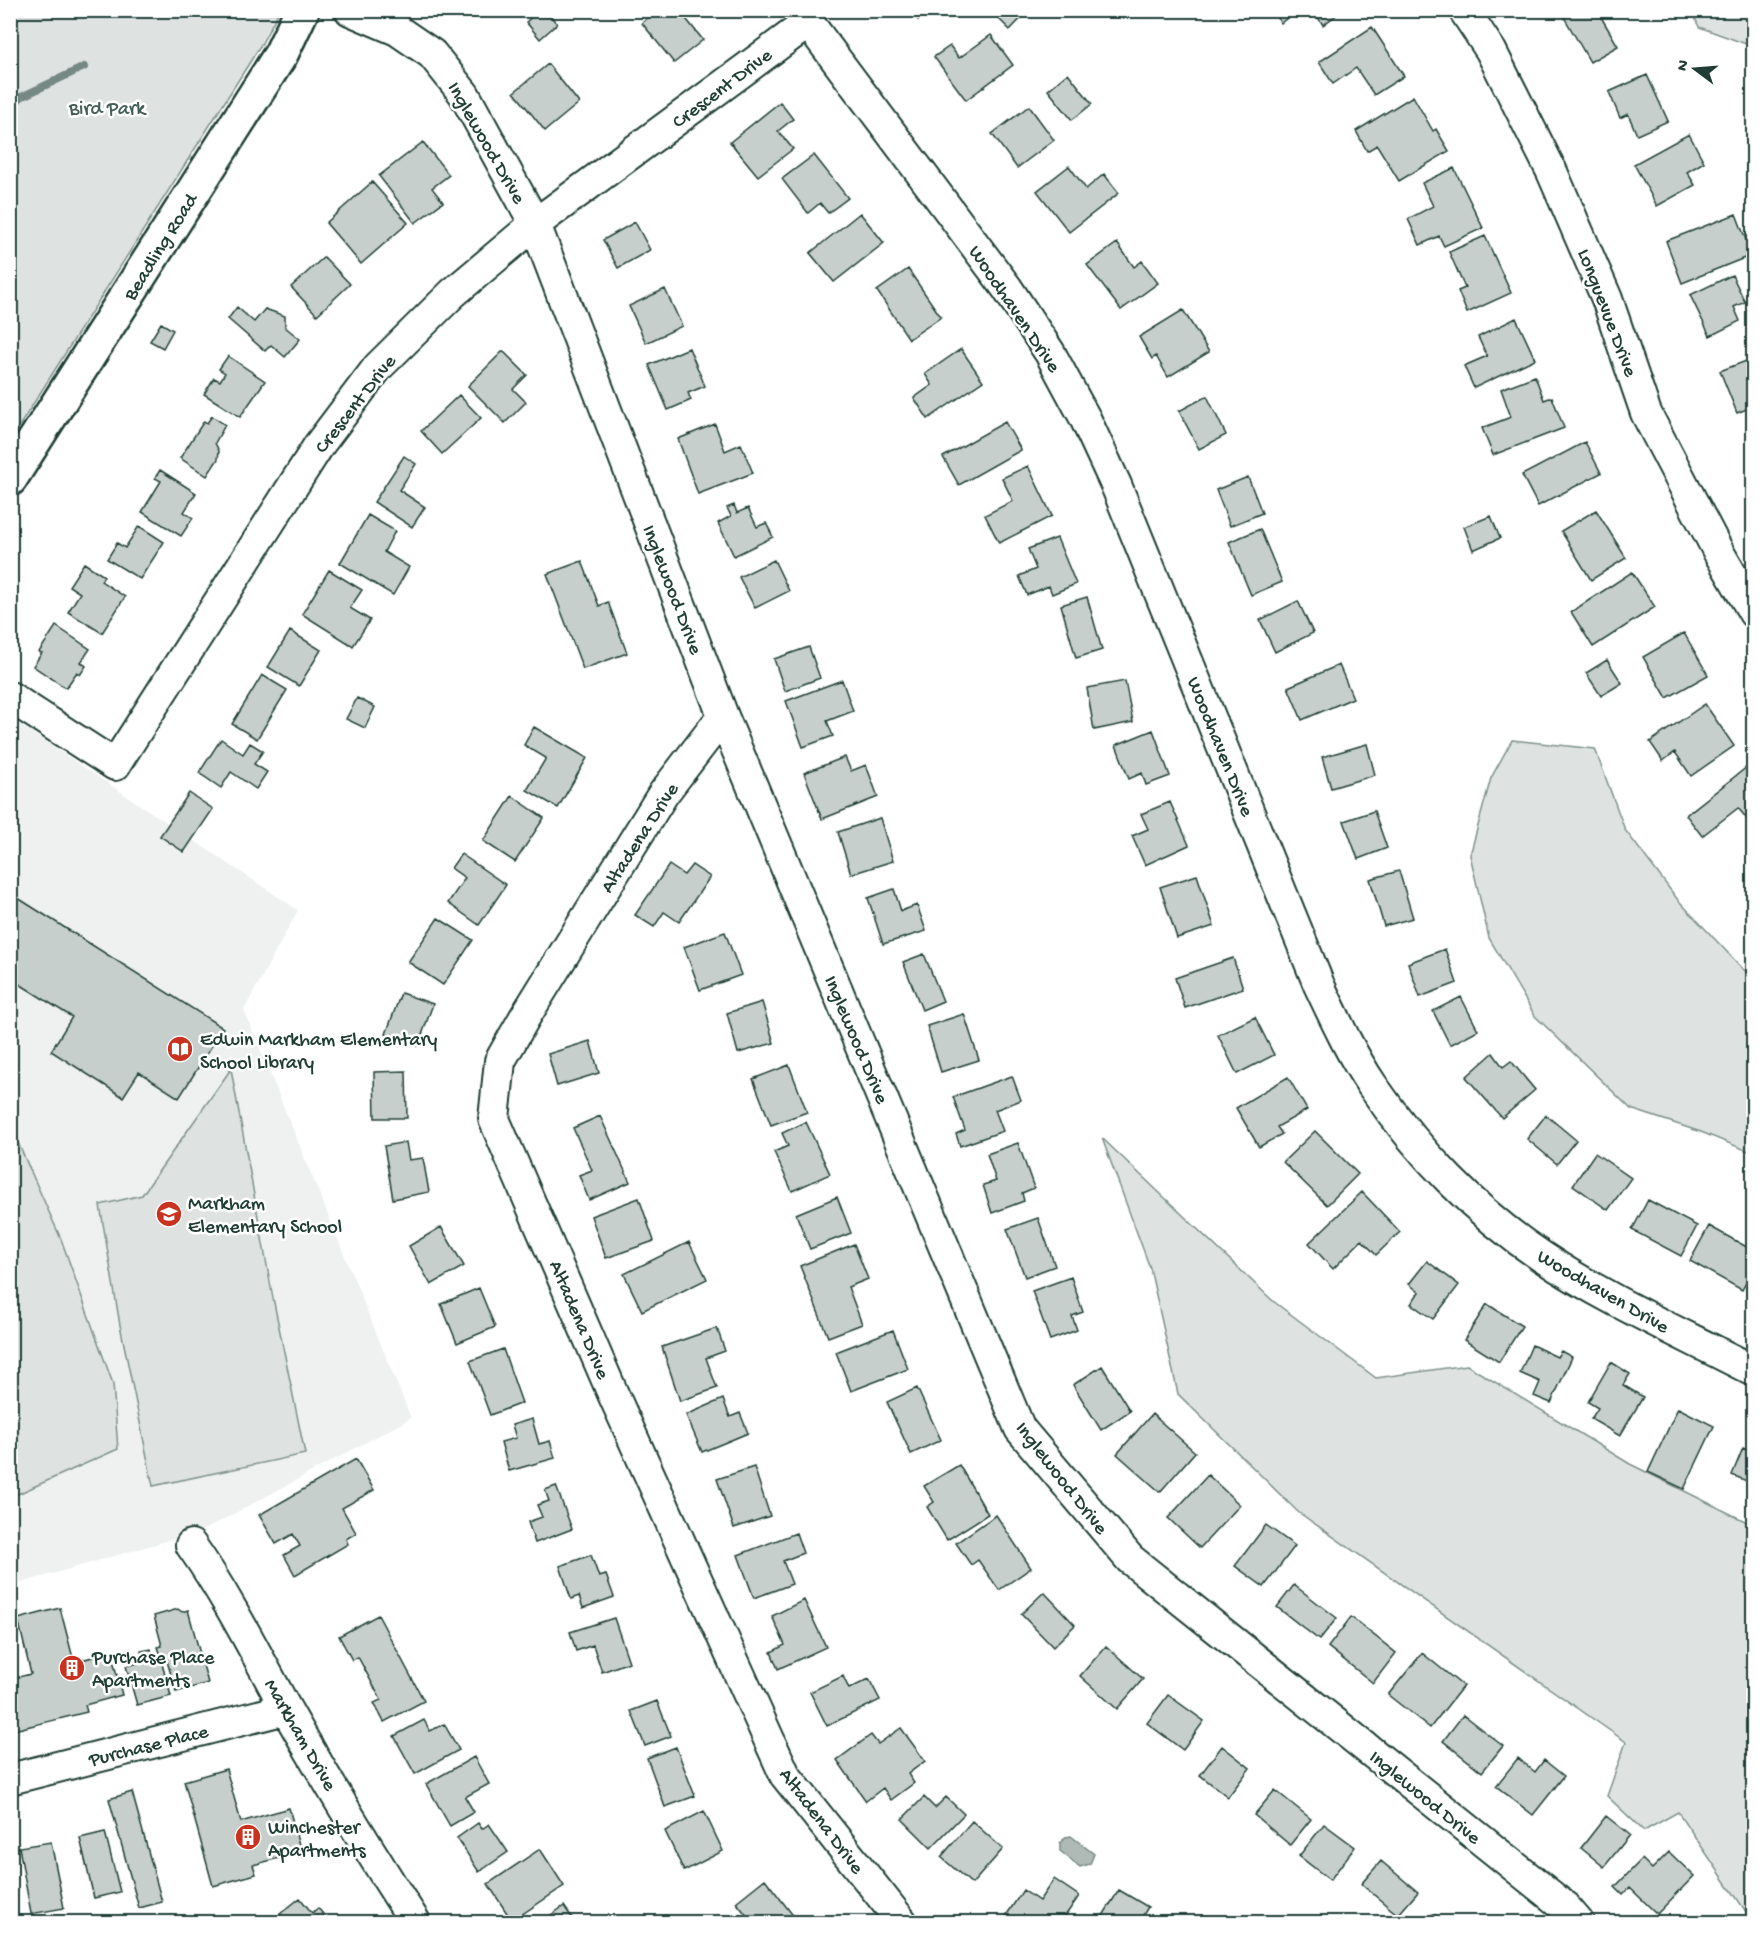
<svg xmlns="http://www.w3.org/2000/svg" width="1764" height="1933" font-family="'Gochi Hand',sans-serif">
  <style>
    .built { fill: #eef1f0 }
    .green { fill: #dee3e2; stroke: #7e908b; stroke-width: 1.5 }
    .water { fill: #afbab7; stroke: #758883; stroke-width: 1.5 }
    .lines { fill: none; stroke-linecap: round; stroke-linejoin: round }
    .stream { stroke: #758883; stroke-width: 8 }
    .building { fill: #c7cfcc; stroke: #1f3d34; stroke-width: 1.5 }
    .street-casing { stroke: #1f3d34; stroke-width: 34 }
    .secondary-casing { stroke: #1f3d34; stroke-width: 38 }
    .street { stroke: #fff; stroke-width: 30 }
    .secondary { stroke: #fff; stroke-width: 33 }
    .labels { text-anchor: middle; stroke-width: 5; stroke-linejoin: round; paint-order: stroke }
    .street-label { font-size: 20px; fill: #1f3d34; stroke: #fff }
    .park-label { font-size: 20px; fill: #455e57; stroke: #fff }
    .poi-label { font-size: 20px; fill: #1f3d34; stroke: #fff; text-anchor: start }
  </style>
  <rect width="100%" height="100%" fill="#fff"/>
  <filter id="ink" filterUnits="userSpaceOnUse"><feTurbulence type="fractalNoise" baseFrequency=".0167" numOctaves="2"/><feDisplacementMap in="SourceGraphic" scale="12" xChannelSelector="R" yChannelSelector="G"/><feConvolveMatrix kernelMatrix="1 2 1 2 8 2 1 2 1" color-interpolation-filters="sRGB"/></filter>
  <g filter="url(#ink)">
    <!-- built -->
    <path class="built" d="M10,718L298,910L244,1010L411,1418L204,1530L11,1586Z"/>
    <!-- green -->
    <path class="green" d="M10,11H279L262,43L11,439Z
      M1692,11H1753V36L1749,45L1699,27Z
      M1512,740L1595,749L1625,830L1678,900L1743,969L1753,977V1153L1701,1132L1631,1109L1535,1016L1489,938L1470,855L1491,778Z
      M231,1069L272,1293L305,1454L153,1486L120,1325L100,1205L142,1195Z
      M11,1127L61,1239L113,1384L118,1449L11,1497Z
      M1102,1138L1273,1301L1376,1378L1467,1365L1630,1464L1753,1525V1922L1678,1812L1644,1831L1607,1796L1626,1742L1298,1512L1178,1394L1150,1268Z"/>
    <!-- water -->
    <path class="water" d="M1071,1836L1094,1854L1090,1864L1080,1867L1060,1851V1843L1066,1837Z"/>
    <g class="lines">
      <!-- stream -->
      <path class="stream" d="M10,107L21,97L84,67"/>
    </g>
    <!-- building -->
    <path class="building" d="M540,10H546L557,24L540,39L526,22Z
      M657,10H679L703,40L674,63L642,23Z
      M911,10H930L918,20Z
      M990,10H1029L1010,30Z
      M1272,10H1297L1281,23Z
      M1313,10H1343L1323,25Z
      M1560,10H1597L1618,46L1590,62Z
      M1372,27L1404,76L1374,95L1356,68L1333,84L1319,62Z
      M991,35L1013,65L966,100L934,57L950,46L959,58Z
      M548,64L579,103L545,131L514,92Z
      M1068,73L1092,104L1072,120L1048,90Z
      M1647,75L1668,121L1637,135L1628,114L1620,118L1609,92Z
      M1413,96L1433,131L1436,129L1449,151L1399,181L1377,145L1367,151L1356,131Z
      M780,102L793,119L778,131L793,149L758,176L730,142Z
      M1029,106L1054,140L1017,168L992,134Z
      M1689,134L1704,162L1687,172L1695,185L1657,206L1634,164Z
      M423,142L449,175L432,188L443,202L415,223L379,176Z
      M814,155L848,198L828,213L820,203L808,213L782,179Z
      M1069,166L1086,189L1104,174L1119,193L1069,232L1037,191Z
      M1454,168L1483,228L1444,246L1439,236L1420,245L1408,219L1433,206L1422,183Z
      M372,182L408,223L361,264L326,223Z
      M860,213L884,243L834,282L810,253Z
      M1736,214L1752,255L1682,283L1666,241Z
      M635,222L650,250L618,268L603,240Z
      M1485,236L1511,293L1467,313L1458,291L1465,288L1449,252Z
      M1117,243L1134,267L1142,261L1158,283L1121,310L1087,265Z
      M324,257L350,284L317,315L291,287Z
      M908,269L941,317L909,339L877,291Z
      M1732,275L1745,302L1734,307L1740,321L1710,336L1690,295Z
      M665,289L682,326L646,343L629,306Z
      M237,307L254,322L265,309L285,316V327L300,339L285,357L271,345L265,351L228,319Z
      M1183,310L1209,352L1168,377L1156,356L1152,359L1139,337Z
      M1516,318L1535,359L1474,388L1464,366L1487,356L1478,337Z
      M161,323L173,330L163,348L150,341Z
      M689,348L705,386L688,393L691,400L668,410L649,365Z
      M961,349L983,381L928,419L914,398L932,385L925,374Z
      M503,351L527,375L513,389L526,402L505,423L468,386Z
      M228,356L265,381L240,417L204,394L214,378L220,381L225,373L219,369Z
      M1754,358V406L1737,413L1720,371Z
      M1535,376L1544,400L1552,397L1564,428L1493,455L1482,428L1511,417L1501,389Z
      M459,395L481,418L442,454L421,431Z
      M1207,396L1226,435L1199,449L1179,411Z
      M212,416L225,425L215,443L219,451L218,459L207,476L180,458L204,421L207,423Z
      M1005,422L1021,450L959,485L943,457Z
      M715,424L725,451L741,444L753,473L698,494L678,439Z
      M1585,442L1601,473L1538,506L1522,475Z
      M404,456L416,464L399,490L425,507L412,527L374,502Z
      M1028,466L1052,516L999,543L985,515L1013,501L1002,478Z
      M160,470L196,493L184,512L193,518L181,536L142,512L161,481L155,478Z
      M1248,477L1262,513L1230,526L1216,490Z
      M734,505L737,513L748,508L757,527L766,523L773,537L734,556L718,523L731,516L727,508Z
      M1596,510L1626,558L1591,580L1561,531Z
      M368,515L395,531L384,552L409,567L393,595L340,563Z
      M1491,516L1500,538L1473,550L1464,527Z
      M139,526L164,542L140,579L107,559L117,543L125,548Z
      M1260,529L1282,582L1251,595L1229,542Z
      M1057,538L1076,584L1052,594L1049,586L1027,595L1019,576L1036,569L1028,549Z
      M774,560L789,591L755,608L739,577Z
      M582,561L599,606L608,602L627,653L583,669L547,574Z
      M84,563L104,576L101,581L125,597L102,633L68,612L80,593L69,586Z
      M329,570L362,590L350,608L370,620L353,646L302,614Z
      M1632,572L1655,607L1593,647L1571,612Z
      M1087,597L1102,650L1076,658L1061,605Z
      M1298,601L1313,633L1275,652L1260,620Z
      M56,626L90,649L81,662L86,666L80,675L77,672L66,688L33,666L42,653L39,652Z
      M290,631L321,650L299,686L268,667Z
      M1684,633L1708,675L1667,698L1643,657Z
      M809,647L820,678L785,691L774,659Z
      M1607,660L1622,683L1601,696L1586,673Z
      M1339,665L1353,698L1302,720L1288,687Z
      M262,675L287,690L257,739L232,724Z
      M842,680L853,711L827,721L833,736L803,747L786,701Z
      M1125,681L1133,722L1094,730L1087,688Z
      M357,698L375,707L365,728L346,719Z
      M1705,704L1734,746L1691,776L1675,752L1663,761L1650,742Z
      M534,727L587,758L558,808L527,790L546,758L524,745Z
      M1153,730L1170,776L1146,785L1142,773L1129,779L1116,745Z
      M221,739L243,754L250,743L263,751L254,764L267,772L256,789L231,772L221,788L199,773Z
      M1367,744L1375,775L1331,788L1322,757Z
      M845,757L851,771L866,765L878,797L822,819L804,773Z
      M1747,767L1754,775V816L1748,820L1738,808L1702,836L1686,815Z
      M189,793L213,809L184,852L160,836Z
      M512,796L544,818L515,862L483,841Z
      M1170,802L1189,845L1145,865L1132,836L1148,829L1141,814Z
      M1374,811L1387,848L1358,859L1344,821Z
      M880,818L893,861L851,874L838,832Z
      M461,854L506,885L479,925L448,903L465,878L451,868Z
      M669,865L684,875L692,865L710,877L679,922L664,912L654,927L635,915Z
      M1399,871L1413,918L1384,926L1370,879Z
      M1197,875L1214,926L1177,938L1160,887Z
      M894,889L901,911L917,905L926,931L883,944L868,898Z
      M10,893L223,1028L179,1098L139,1072L123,1097L51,1051L72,1017L10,978Z
      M438,918L473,940L443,985L408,962Z
      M725,932L741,975L700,990L684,947Z
      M1445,949L1457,983L1420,997L1408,963Z
      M924,954L943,1001L922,1010L903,962Z
      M1233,958L1243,988L1185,1008L1175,978Z
      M401,993L433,1004L418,1046L386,1034Z
      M1461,997L1478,1030L1450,1045L1433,1011Z
      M762,1002L774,1043L738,1053L727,1013Z
      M964,1014L979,1060L941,1072L927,1026Z
      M1255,1017L1274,1055L1237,1074L1218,1035Z
      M590,1041L599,1073L557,1086L548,1054Z
      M1493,1053L1503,1067L1511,1061L1535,1090L1502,1118L1466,1077Z
      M789,1065L807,1112L771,1125L753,1079Z
      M406,1071L407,1118H375L374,1072Z
      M1012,1076L1021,1100L995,1110L1003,1131L960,1146L956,1134L965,1130L953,1097Z
      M1288,1077L1307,1110L1277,1127L1282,1134L1259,1147L1236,1108Z
      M1546,1115L1576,1140L1557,1164L1527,1139Z
      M600,1116L630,1182L589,1200L579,1175L592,1170L573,1128Z
      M806,1122L830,1174L792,1191L774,1152L788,1146L782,1133Z
      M1315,1131L1358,1174L1327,1205L1283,1162Z
      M406,1142L409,1160L423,1158L429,1192L393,1199L384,1146Z
      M1018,1143L1034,1188L1022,1193L1024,1201L992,1213L983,1185L996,1181L987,1154Z
      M1595,1153L1631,1178L1608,1210L1573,1185Z
      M1362,1192L1400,1232L1376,1255L1362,1240L1333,1269L1309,1243Z
      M837,1197L851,1233L810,1249L796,1214Z
      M639,1198L654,1241L606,1258L591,1216Z
      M1648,1200L1697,1226L1681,1256L1632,1230Z
      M1038,1218L1055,1266L1025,1277L1007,1229Z
      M1709,1226L1754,1251V1268L1742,1290L1690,1261Z
      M441,1227L464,1266L431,1285L409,1246Z
      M689,1242L707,1279L642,1311L624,1274Z
      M854,1244L868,1279L848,1287L862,1324L828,1337L800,1266Z
      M1427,1261L1459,1285L1433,1319L1411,1304L1419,1292L1409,1284Z
      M1071,1277L1083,1312L1072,1316L1077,1330L1050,1340L1032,1291Z
      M479,1288L495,1327L457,1343L441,1304Z
      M1487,1304L1522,1326L1499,1362L1464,1340Z
      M717,1328L725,1351L706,1358L717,1388L680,1401L662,1347Z
      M893,1330L908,1369L851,1391L836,1352Z
      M1532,1345L1557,1357L1561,1351L1572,1357L1551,1403L1534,1396L1540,1382L1520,1373Z
      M503,1349L522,1403L490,1415L470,1361Z
      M1611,1362L1630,1374L1623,1385L1643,1397L1620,1436L1591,1419L1598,1408L1588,1402Z
      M1102,1366L1130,1411L1101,1430L1073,1385Z
      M917,1388L941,1440L911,1454L887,1402Z
      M723,1399L730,1417L740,1413L748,1433L702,1452L686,1415Z
      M1678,1408L1714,1426L1684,1489L1648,1472Z
      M1152,1414L1195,1452L1160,1492L1117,1454Z
      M532,1419L539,1444L550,1441L555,1458L509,1471L501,1442L516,1438L512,1425Z
      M1743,1448L1754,1453V1484L1732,1475Z
      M356,1459L374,1490L342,1508L356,1533L346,1539L348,1544L295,1575L284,1555L300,1546L293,1534L276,1544L259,1515Z
      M959,1465L988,1514L947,1540L927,1507L934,1502L924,1486Z
      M754,1467L770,1516L734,1528L717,1479Z
      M1208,1475L1240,1505L1200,1548L1168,1518Z
      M556,1486L572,1529L535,1543L528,1522L542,1517L537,1505L549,1501L545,1490Z
      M996,1515L1031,1568L999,1590L978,1560L971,1565L956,1543Z
      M1266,1525L1295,1546L1264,1587L1235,1566Z
      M796,1533L803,1553L783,1561L792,1584L754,1598L738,1555Z
      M591,1555L599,1577L606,1575L614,1597L583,1608L579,1596L571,1599L560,1566Z
      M1294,1585L1337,1618L1319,1640L1277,1607Z
      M1044,1592L1075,1625L1053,1647L1021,1614Z
      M804,1600L826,1647L778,1669L771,1652L785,1645L772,1616Z
      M60,1608L74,1662L111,1652L122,1695L85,1705L87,1712L10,1731V1679L31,1674L18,1619Z
      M178,1609L182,1612L188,1610L208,1683L176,1692L165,1654L161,1656L158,1647L162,1646L154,1616Z
      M378,1615L424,1701L384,1722L374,1703L381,1700L358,1657L352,1660L339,1636Z
      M1351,1617L1396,1653L1373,1683L1328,1647Z
      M614,1618L629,1662L602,1672L593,1645L576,1651L570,1632Z
      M1106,1646L1143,1679L1117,1709L1080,1676Z
      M151,1649L154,1659L160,1657L171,1696L137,1705L126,1666L143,1662L141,1651Z
      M1422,1653L1463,1686L1430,1728L1388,1695Z
      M843,1676L849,1689L869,1679L880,1700L827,1726L810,1692Z
      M1168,1695L1204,1721L1183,1750L1147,1723Z
      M657,1701L671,1736L645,1746L631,1711Z
      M1463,1715L1503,1746L1482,1772L1443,1741Z
      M424,1720L430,1731L444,1724L459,1750L415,1774L394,1736Z
      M901,1728L925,1761L908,1774L914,1783L891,1800L883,1788L866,1801L837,1760L871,1735L878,1744Z
      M1222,1746L1250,1768L1228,1797L1200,1775Z
      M676,1747L695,1796L665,1807L647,1758Z
      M474,1757L489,1784L465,1797L474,1812L450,1826L426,1784Z
      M1518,1758L1535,1772L1544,1760L1564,1776L1533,1815L1496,1786Z
      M226,1769L241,1822L289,1808L301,1852L253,1865L256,1874L213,1886L184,1781Z
      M1275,1790L1311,1819L1290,1845L1254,1815Z
      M132,1792L162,1902L139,1908L109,1799Z
      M924,1797L935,1808L946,1797L964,1814L931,1848L902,1819Z
      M704,1811L723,1851L684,1871L665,1831Z
      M1606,1816L1630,1835L1604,1867L1581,1848Z
      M972,1821L1003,1849L972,1884L941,1857Z
      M478,1823L482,1829L489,1824L508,1852L479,1872L457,1838Z
      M1324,1824L1355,1847L1330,1880L1299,1856Z
      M105,1832L120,1892L94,1898L80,1838Z
      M51,1842L64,1908L31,1914L19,1847Z
      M540,1849L564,1886L512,1921L488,1884Z
      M1669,1852L1694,1876L1657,1914L1630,1888L1623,1895L1615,1887L1642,1859L1652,1869Z
      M1381,1861L1418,1892L1398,1915L1361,1884Z
      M765,1879L795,1918L789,1922H752L736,1902Z
      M1054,1879L1079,1896L1061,1922H1002L1023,1890L1039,1901Z
      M1119,1890L1148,1907L1139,1922H1099Z
      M300,1898L312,1913L318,1908L330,1922H287L280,1914Z
      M564,1906L575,1922H541Z
      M1433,1914L1446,1922H1427Z"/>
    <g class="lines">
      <!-- street casing -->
      <g class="street-casing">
        <path id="street" d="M350,10L397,30L432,54L464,94L535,224L723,716L1020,1429L1130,1559L1564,1906L1578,1922
          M799,10L1007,288L1050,353L1085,418L1116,485L1319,985C1335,1019 1351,1054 1372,1085C1417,1151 1475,1212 1541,1256C1608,1301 1683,1334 1754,1371
          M1464,10L1491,51L1552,172L1607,299L1646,413L1719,553L1754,613
          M10,697L115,765L319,445L378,367L453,293L535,224L809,22
          M723,716L663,794L525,1017L500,1061L494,1119L613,1394L785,1775L902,1922
          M191,1545C227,1596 255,1652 285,1707C326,1780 370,1852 415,1922
          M10,1779L286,1709"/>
      </g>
      <!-- secondary casing -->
      <g class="secondary-casing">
        <path id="secondary" d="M10,479L281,54L302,10"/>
      </g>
      <!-- street -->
      <use href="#street" class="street"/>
      <!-- secondary -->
      <use href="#secondary" class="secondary"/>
    </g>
  </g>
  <!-- icons -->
  <defs>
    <g id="library-disc" transform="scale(1.35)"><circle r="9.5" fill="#c8321e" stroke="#fff"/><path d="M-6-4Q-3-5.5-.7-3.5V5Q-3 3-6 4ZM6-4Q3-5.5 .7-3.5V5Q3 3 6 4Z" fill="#fff"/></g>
    <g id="school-disc" transform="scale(1.35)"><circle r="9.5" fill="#c8321e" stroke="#fff"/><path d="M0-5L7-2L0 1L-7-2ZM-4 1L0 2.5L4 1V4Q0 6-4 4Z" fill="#fff"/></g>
    <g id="building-disc" transform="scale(1.35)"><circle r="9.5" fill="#c8321e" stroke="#fff"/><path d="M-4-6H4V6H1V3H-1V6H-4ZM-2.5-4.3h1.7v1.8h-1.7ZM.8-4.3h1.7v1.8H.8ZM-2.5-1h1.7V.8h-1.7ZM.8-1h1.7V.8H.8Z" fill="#fff"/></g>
  </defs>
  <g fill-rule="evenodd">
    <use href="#library-disc" x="180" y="1049"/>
    <use href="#school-disc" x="169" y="1214"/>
    <use href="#building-disc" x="72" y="1668"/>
    <use href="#building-disc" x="248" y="1837"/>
  </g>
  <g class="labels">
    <!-- street labels -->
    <g class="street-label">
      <text transform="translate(721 87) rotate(-37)" y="7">Crescent Drive</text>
      <text transform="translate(488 142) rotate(60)" y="7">Inglewood Drive</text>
      <text transform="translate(159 246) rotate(-58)" y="7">Beadling Road</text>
      <text transform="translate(1016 308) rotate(56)" y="7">Woodhaven Drive</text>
      <text transform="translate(1609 312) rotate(69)" y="7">Longuevue Drive</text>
      <text transform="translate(354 403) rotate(-52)" y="7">Crescent Drive</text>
      <text transform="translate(674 589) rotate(69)" y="7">Inglewood Drive</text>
      <text transform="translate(1222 746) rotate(68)" y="7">Woodhaven Drive</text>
      <text transform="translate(638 837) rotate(-57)" y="7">Altadena Drive</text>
      <text transform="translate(858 1039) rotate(67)" y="7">Inglewood Drive</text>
      <text transform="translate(1604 1290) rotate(30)" y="7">Woodhaven Drive</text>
      <text transform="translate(581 1319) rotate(67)" y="7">Altadena Drive</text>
      <text transform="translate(1063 1477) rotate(52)" y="7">Inglewood Drive</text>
      <text transform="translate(302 1734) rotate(60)" y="7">Markham Drive</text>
      <text transform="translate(148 1744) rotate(-14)" y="7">Purchase Place</text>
      <text transform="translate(1426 1796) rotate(39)" y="7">Inglewood Drive</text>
      <text transform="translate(823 1820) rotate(53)" y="7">Altadena Drive</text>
    </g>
    <!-- park labels -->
    <g class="park-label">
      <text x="107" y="114">Bird Park</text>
    </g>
    <!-- poi labels -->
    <g class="poi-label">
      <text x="200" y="1045">Edwin Markham Elementary<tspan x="200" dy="23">School Library</tspan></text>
      <text x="188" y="1209">Markham<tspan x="188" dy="23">Elementary School</tspan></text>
      <text x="92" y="1663">Purchase Place<tspan x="92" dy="23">Apartments</tspan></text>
      <text x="268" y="1833">Winchester<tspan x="268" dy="23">Apartments</tspan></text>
    </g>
  </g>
  <!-- margin -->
  <rect width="1764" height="1933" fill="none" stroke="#fff" stroke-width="36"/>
  <rect x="18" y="18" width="1728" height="1897" fill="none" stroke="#1f3d34" stroke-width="2" filter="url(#ink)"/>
  <!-- north arrow -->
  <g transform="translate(1695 69) rotate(286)" stroke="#ffffff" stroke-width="4.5" paint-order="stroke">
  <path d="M0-4.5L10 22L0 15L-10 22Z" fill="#1f3d34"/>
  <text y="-9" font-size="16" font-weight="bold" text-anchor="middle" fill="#1f3d34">N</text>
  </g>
</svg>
